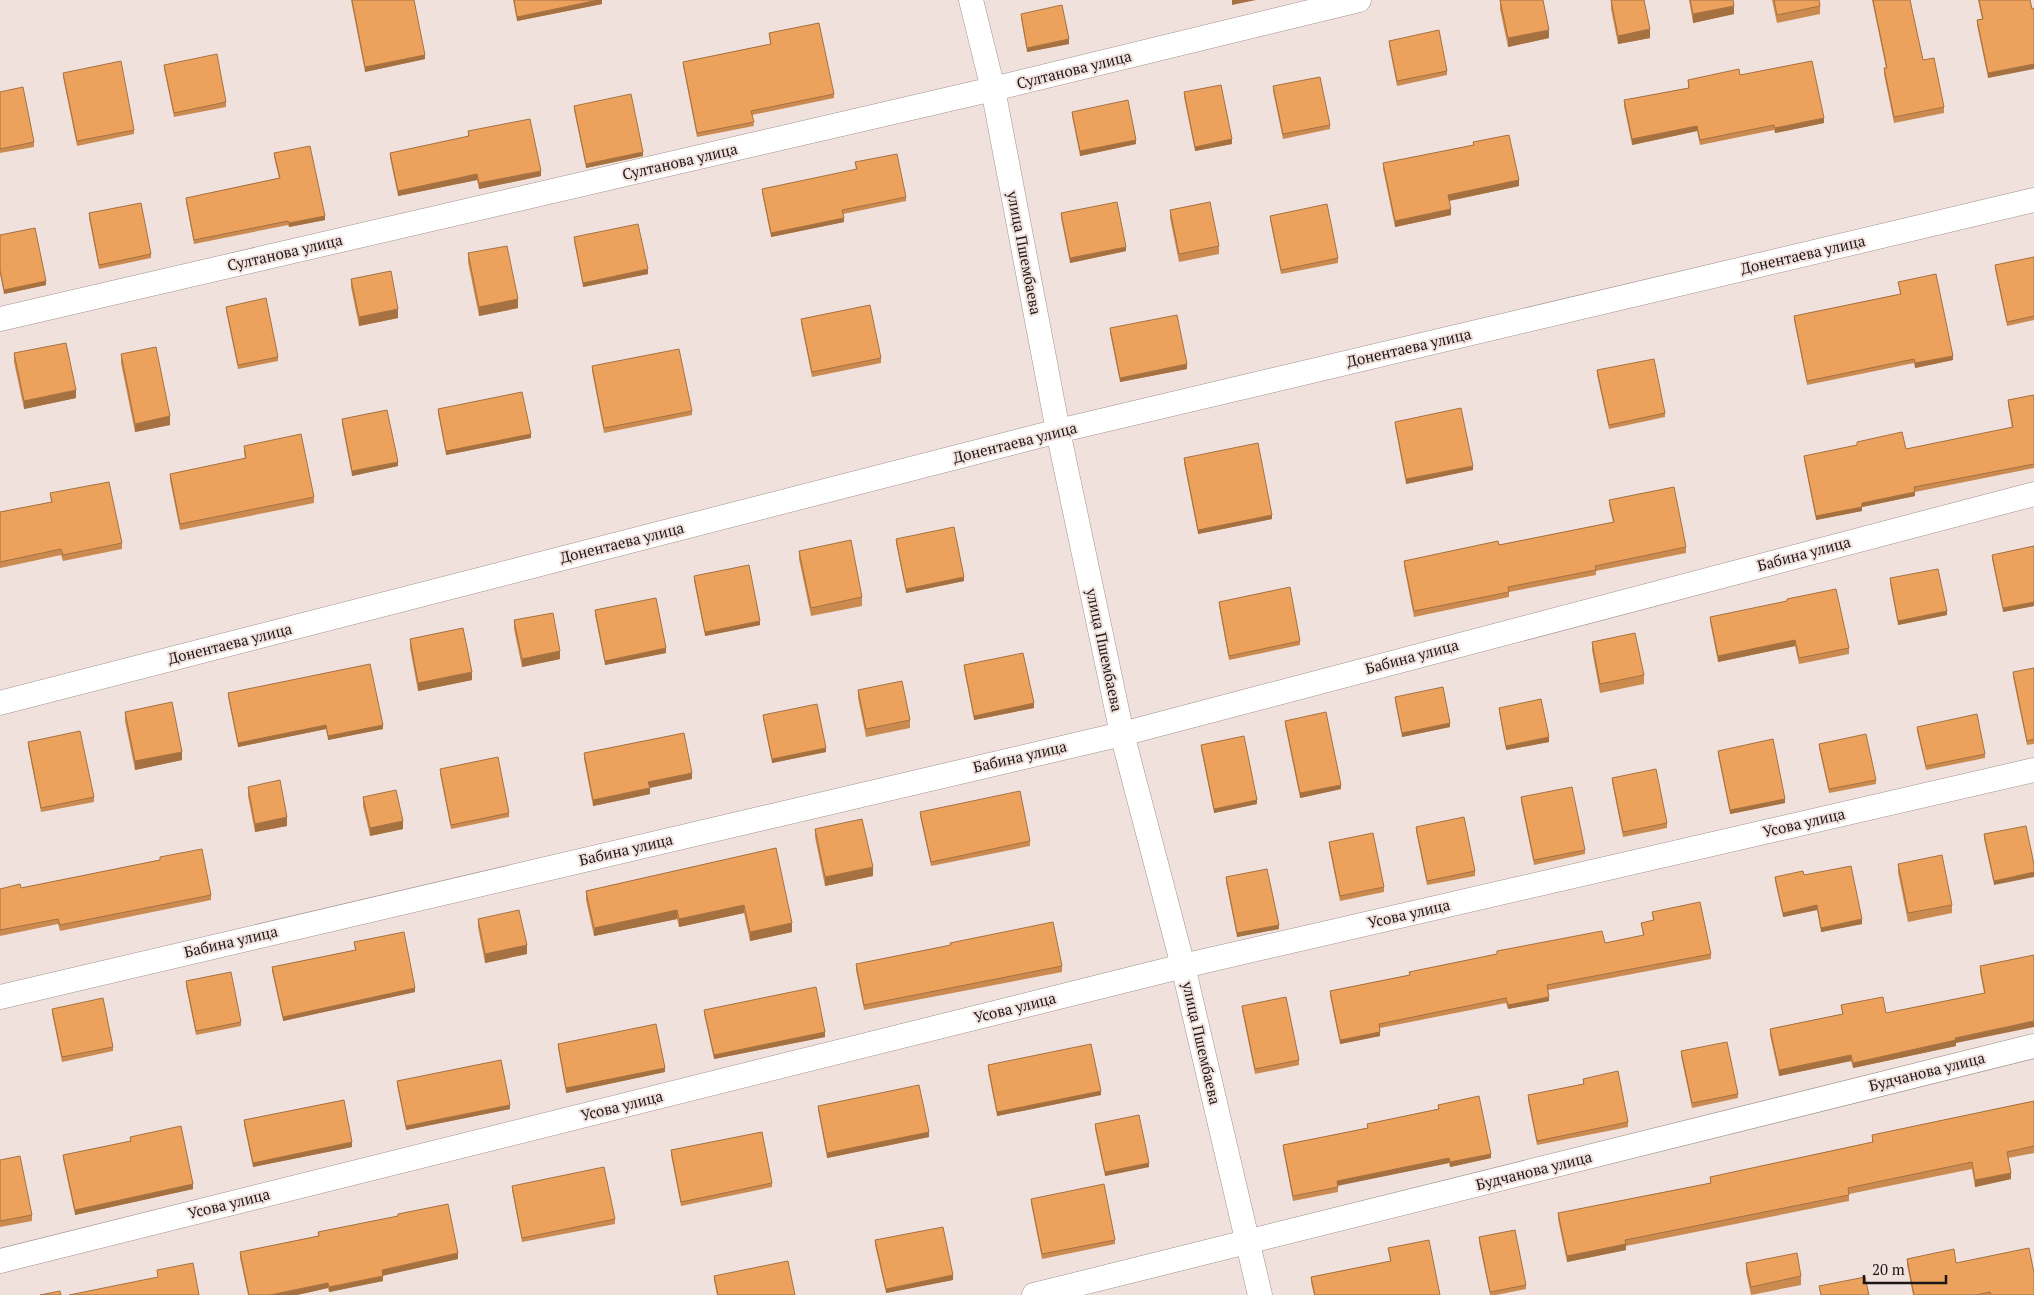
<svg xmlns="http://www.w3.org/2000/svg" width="2034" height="1295" font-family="'PT Serif',serif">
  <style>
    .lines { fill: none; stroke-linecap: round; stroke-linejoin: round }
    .street-casing { stroke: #a1928f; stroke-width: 25 }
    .street { stroke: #fff; stroke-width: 24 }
    .wall { fill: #cb8b50 }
    .shaded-wall { fill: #a57141 }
    .building { fill: #eca25d; stroke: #a57141 }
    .labels { text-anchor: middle; stroke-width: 4; stroke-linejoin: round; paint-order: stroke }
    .street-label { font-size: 15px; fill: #1c1716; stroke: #f1e1dd }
  </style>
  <rect width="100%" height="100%" fill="#f1e1dd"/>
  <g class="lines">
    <!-- street casing -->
    <g class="street-casing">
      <path id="street" d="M971,0L993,89L1058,431L1122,734L1183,966L1260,1295
        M0,319L993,89L1359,0
        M0,703L1058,431L2034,200
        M0,997L1122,734L2034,494
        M0,1261L1183,966L2034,770
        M1034,1295L2034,1046"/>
    </g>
    <!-- street -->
    <use href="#street" class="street"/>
  </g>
  <!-- wall -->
  <path class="wall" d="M351,0H414L425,59L365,72Z
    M513,0H602V4L517,21Z
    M1500,0L1549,38L1508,47L1500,9Z
    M1611,0L1650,38L1618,44L1611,9Z
    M1689,0H1733L1734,14L1693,23Z
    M1772,0H1819L1820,6V14L1777,23Z
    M1872,0H1910L1923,60L1944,107V113L1894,123L1884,74V68H1886Z
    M1978,0H2030L2032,9L1988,78L1977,25V20L1982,19Z
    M1021,14L1069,44L1027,52L1021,18Z
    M769,33L834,94V98L752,115L754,126L697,137L683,66V62L770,44Z
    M1389,41L1447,71V75L1397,86L1389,45Z
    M164,65L226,102V107L174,117L164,69Z
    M63,73L134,130V134L77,146L63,77Z
    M1740,75L1824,123L1775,133L1774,130L1700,145L1697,131L1632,145L1624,106V100L1688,88V80Z
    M1273,86L1330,125V129L1283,139L1273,91Z
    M0,92L34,142V147L0,153Z
    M1184,92L1232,144L1195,151L1184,97Z
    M574,106L643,156L586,168L574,110Z
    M1072,112L1136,144L1080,156L1072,116Z
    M468,131L541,176L479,189L477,180L398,196L390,158V153L468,137Z
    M1473,142L1519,186L1449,201L1451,215L1395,227L1383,169V163L1473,145Z
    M274,153L325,220L289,227L288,225L194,244L186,202V198L279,178L274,157Z
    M855,162L906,197V201L843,214L844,222L771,237L762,193V189L856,170Z
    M1170,210L1219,246V254L1179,262L1170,218Z
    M89,213L151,254V258L99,269L89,218Z
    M1061,213L1126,251L1070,263L1061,218Z
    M1270,216L1338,258V263L1281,274L1270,220Z
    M0,235L46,285L4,294L0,274Z
    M574,237L648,274L583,287L574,241Z
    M468,253L518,308L479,316L468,262Z
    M2034,257V320L2007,326L1995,269V265Z
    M351,279L398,318L359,326L351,287Z
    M1898,282L1953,360L1915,368L1914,363L1807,385L1794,320V316L1900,294Z
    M226,307L278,357V361L238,369L226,311Z
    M801,319L881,358V363L812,377L801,323Z
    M1110,328L1187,369L1120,382L1110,333Z
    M14,353L76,398L24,409L14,362Z
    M121,354L170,425L135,432L121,363Z
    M592,366L692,411V415L604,433L592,371Z
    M1597,370L1665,413V417L1609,429L1597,375Z
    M2034,395V468L1915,492V496L1862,507V511L1816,520L1804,460V456L1857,445V442L1906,449L2012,428L2008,405V400Z
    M438,409L531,438L446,455L438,413Z
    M342,419L398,466L352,476L342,424Z
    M1395,422L1473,470L1406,484L1395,426Z
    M244,446L314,497V503L180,530L170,480V474L245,459L244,452Z
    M1184,458L1272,519L1198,534L1184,463Z
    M50,493L122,543V549L63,561L61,555L0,568V512L51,502Z
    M1609,500L1686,547V553L1596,571V575L1509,592V597L1414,617L1404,566V561L1499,545L1613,522L1609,505Z
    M896,539L964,581L906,593L896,543Z
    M2034,546V606L2003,612L1992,559V555Z
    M799,551L862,597V606L811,616L799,559Z
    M694,576L760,625L705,636L694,581Z
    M1890,578L1947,615L1898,625L1890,583Z
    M1219,602L1300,641V645L1229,660L1219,606Z
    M595,610L666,653L605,665L595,615Z
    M1710,617L1849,648V654L1799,664L1795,646L1718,662L1710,622Z
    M514,620L560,659L522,667L514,629Z
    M410,639L472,680L418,691L410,648Z
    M1592,642L1644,675V684L1600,693L1592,650Z
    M964,665L1034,708L974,720L964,669Z
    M2034,668V744L2027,745L2013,677V672Z
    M858,690L910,720V728L866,737L858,698Z
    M228,693L383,729L328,740L326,729L238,747L228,697Z
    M1395,697L1450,727L1402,737L1395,701Z
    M1499,708L1549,742L1506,750L1499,712Z
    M125,712L182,760L135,770L125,721Z
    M763,715L826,752L772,763L763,719Z
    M1285,721L1341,789L1300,798L1285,725Z
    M1917,727L1985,754V758L1926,770L1917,731Z
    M28,742L94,797V802L41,812L28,746Z
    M1819,744L1876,780V784L1829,793L1819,748Z
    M1201,745L1257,804L1214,813L1201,749Z
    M1718,751L1785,803L1730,814L1718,755Z
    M584,753L692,779L650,788V794L593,806L584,759Z
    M440,769L509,813V817L451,829L440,774Z
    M1612,778L1667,823V828L1623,837L1612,782Z
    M248,787L287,826L255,832L248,796Z
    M363,797L403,829L370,836L363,806Z
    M1521,797L1585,850V854L1534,865L1521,802Z
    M920,812L1030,841V846L931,866L920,816Z
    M1416,827L1475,871V876L1427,885L1416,831Z
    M815,829L873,876L825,886L815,837Z
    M1984,834L2034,864L1994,885L1984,839Z
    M1329,842L1384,887V892L1340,901L1329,846Z
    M776,848L792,932L750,941L744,913L679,927L677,919L594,936L586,900V891Z
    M160,857L211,895V900L60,931L58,924L0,936V889L21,888L160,860Z
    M1898,864L1952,905V913L1908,922L1898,872Z
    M1804,875L1862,924L1821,932L1817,910L1783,917L1775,881V877Z
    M1226,877L1279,929L1237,937L1226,882Z
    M1652,912L1711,954V959L1548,990L1549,1001L1508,1009L1506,1003L1380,1028V1036L1340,1044L1330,996V991L1409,975V972L1497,954V951L1605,943L1643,935L1641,923L1653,921Z
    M478,919L527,954L485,963L478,927Z
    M354,942L415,992L283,1021L272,971V967L355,950Z
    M2034,955L1956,1043V1046L1853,1068L1851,1061L1779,1076L1770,1035V1029L1842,1014L1841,1005L1886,1013L1984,993L1980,972V966Z
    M856,964L1062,966V972L864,1010L856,970Z
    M186,981L241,1022V1026L196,1035L186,986Z
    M1242,1006L1299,1060V1065L1255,1074L1242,1010Z
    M52,1009L113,1047V1051L62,1062L52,1013Z
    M704,1010L825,1037L714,1059L704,1014Z
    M558,1044L665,1072L566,1093L558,1048Z
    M1681,1051L1738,1094V1098L1692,1108L1681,1056Z
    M988,1065L1101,1095L997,1116L988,1070Z
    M1583,1079L1628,1122V1127L1537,1145L1528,1100V1095L1583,1084Z
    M397,1081L510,1109L406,1130L397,1085Z
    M2034,1101V1153L2008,1158L2011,1179L1975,1187L1972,1169L1849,1194V1201L1626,1246V1250L1567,1262L1558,1219V1213L1710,1183V1177L1872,1142V1135Z
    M1438,1105L1491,1158L1450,1167L1449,1163L1338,1185V1192L1293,1201L1283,1149V1145L1367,1128V1124L1438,1109Z
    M818,1106L929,1137L827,1158L818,1110Z
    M244,1120L352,1147L253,1167L244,1125Z
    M1095,1124L1149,1167L1105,1176L1095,1129Z
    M130,1137L193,1189L75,1215L63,1159V1155L130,1141Z
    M671,1150L772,1183V1187L681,1206L671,1155Z
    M0,1160L32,1215V1221L0,1227Z
    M512,1186L615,1219V1224L522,1242L512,1190Z
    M1031,1199L1115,1240V1244L1042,1259L1031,1203Z
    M318,1232L458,1259L383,1275V1281L329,1292L328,1288L297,1295H248L240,1258V1252L318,1236Z
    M1479,1237L1526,1285V1289L1496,1295H1490L1479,1242Z
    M875,1240L953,1280L886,1293L875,1245Z
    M1388,1248L1440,1295H1314L1311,1282V1277L1390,1261Z
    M1907,1259L1956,1263L2034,1295H1913L1907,1265Z
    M1746,1263L1801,1276V1285L1751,1295L1746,1272Z
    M714,1276L795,1295H717L714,1280Z"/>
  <!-- shaded-wall -->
  <path class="shaded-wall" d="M598,0H602V4L517,21V17Z
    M1232,0H1256L1232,5Z
    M1734,6V14L1693,23V14Z
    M1650,29V38L1618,44V36Z
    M1549,30V38L1508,47V38Z
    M1069,39V44L1027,52V48Z
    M425,55V59L365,72V67Z
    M2034,64V69L1988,78V73Z
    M1824,118V123L1775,133V128Z
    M1697,126V131L1632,145V139Z
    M1232,139V144L1195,151V147Z
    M1136,140V144L1080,156V151Z
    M643,152V156L586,168V164Z
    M541,171V176L479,189V183Z
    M477,174V180L398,196V191Z
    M1519,180V186L1448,201V195Z
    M1451,209V215L1395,227V221Z
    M325,216V220L289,227V223Z
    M844,218V222L771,237V233Z
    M1126,247V251L1070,263V258Z
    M648,269V274L583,287V283Z
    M46,281V285L4,294V290Z
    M518,299V308L479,316V307Z
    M398,309V318L359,326V317Z
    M1953,356V360L1915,368V363Z
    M1187,364V369L1120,382V378Z
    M76,390V398L24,409V401Z
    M170,416V425L135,432V424Z
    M531,434V438L446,455V451Z
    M398,462V466L352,476V471Z
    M1473,466V470L1406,484V479Z
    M1915,492V496L1862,507V511L1816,520V516L1862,503Z
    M1272,515V519L1198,534V530Z
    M964,577V581L906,593V589Z
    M2034,602V606L2003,612V608Z
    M1947,611V615L1898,625V621Z
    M760,621V625L705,636V632Z
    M1795,640V646L1718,662V656Z
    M666,648V653L605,665V661Z
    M560,651V659L522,667V659Z
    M472,672V680L418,691V683Z
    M1034,703V708L974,720V716Z
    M1450,723V727L1402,737V733Z
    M326,725V729L238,747V743Z
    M383,725V729L328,740V736Z
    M1549,737V742L1506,750V746Z
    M826,748V752L772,763V759Z
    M182,752V760L135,770V761Z
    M692,773V779L648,788V782Z
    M1341,785V789L1300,798V793Z
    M650,788V794L593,806V800Z
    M1785,799V803L1730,814V810Z
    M1257,800V804L1214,813V809Z
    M287,817V826L255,832V824Z
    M403,821V829L370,836V828Z
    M873,867V876L825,886V877Z
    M2034,872V877L1994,885V881Z
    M744,905V913L679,927V919Z
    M1817,905V910L1783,917V913Z
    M677,910V919L594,936V928Z
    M1862,919V924L1821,932V928Z
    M792,923V932L750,941V932Z
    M1279,925V929L1237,937V933Z
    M527,945V954L485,963V954Z
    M415,988V992L283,1021V1017Z
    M1549,997V1001L1508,1009V1005Z
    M2034,1021V1027L1956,1043V1046L1853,1068V1063L1955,1038Z
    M825,1032V1037L714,1059V1055Z
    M1380,1032V1036L1340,1044V1040Z
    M1851,1055V1061L1779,1076V1070Z
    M665,1068V1072L566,1093V1088Z
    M1101,1091V1095L997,1116V1112Z
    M510,1105V1109L406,1130V1126Z
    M929,1132V1137L827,1158V1153Z
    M352,1142V1147L253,1167V1163Z
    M1491,1154V1158L1450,1167V1162Z
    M1449,1158V1163L1337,1186V1181Z
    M1149,1163V1167L1105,1176V1172Z
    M2011,1173V1179L1975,1187V1180Z
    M193,1184V1189L75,1215V1210Z
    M1626,1244V1250L1567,1262V1256Z
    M458,1253V1259L382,1276V1270Z
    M953,1275V1280L886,1293V1289Z
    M383,1276V1281L329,1292V1287Z
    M328,1283V1288L297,1295H270Z"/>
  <!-- building -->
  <path class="building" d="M352,0H414L425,55L365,67Z
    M514,0H598L517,17Z
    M1500,0H1543L1549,30L1508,38Z
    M1611,0H1644L1650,29L1618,36Z
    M1690,0H1733L1734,6L1693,14Z
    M1774,0H1819L1820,6L1777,15Z
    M1873,0H1910L1923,60L1934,58L1944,107L1894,117L1884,68H1887Z
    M1979,0H2030L2032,9L2034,8V64L1988,73L1977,20L1983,19Z
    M1062,5L1069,39L1027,48L1021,14Z
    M819,23L834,94L751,111L754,122L697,133L683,62L771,44L769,33Z
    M1439,30L1447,71L1397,81L1389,41Z
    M217,54L226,102L174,113L164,65Z
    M121,61L134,130L77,141L63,73Z
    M1812,61L1824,118L1775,128L1774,125L1700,140L1697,126L1632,139L1624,100L1689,88L1688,80L1739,69L1740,75Z
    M1320,77L1330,125L1283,134L1273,86Z
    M1221,85L1232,139L1195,147L1184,92Z
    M23,87L34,142L0,149V92Z
    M631,94L643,152L586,164L574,106Z
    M1128,100L1136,140L1080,151L1072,112Z
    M530,119L541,171L479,183L477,174L398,191L390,153L469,136L468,131Z
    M1509,135L1519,180L1448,195L1451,209L1395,221L1383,163L1474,145L1473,142Z
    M310,146L325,216L289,223L288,221L194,240L186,198L280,178L274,153Z
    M897,154L906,197L842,210L844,218L771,233L762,189L857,169L855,162Z
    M1117,202L1126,247L1070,258L1061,213Z
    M1210,202L1219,246L1179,254L1170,210Z
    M141,203L151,254L99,265L89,213Z
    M1327,204L1338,258L1281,270L1270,216Z
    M638,224L648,269L583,283L574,237Z
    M35,228L46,281L4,290L0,270V235Z
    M507,246L518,299L479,307L468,253Z
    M2034,257V316L2007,322L1995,265Z
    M391,271L398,309L359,317L351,279Z
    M1936,274L1953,356L1915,363L1914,359L1807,381L1794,316L1901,294L1898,282Z
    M266,298L278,357L238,365L226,307Z
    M870,305L881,358L812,372L801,319Z
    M1177,315L1187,364L1120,378L1110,328Z
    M66,343L76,390L24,401L14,353Z
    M156,347L170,416L135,424L121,354Z
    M679,349L692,411L604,428L592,366Z
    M1654,359L1665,413L1609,425L1597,370Z
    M522,392L531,434L446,451L438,409Z
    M2034,395V464L1914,487L1915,492L1862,503V507L1816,516L1804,456L1857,445V442L1902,432L1906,449L2013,427L2008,400Z
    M1461,408L1473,466L1406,479L1395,422Z
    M387,410L398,462L352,471L342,419Z
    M301,434L314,497L180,524L170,474L246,458L244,446Z
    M1258,443L1272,515L1198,530L1184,458Z
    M109,482L122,543L63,555L61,549L0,562V512L52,502L50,493Z
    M1674,487L1686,547L1595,566L1596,570L1508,587L1509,592L1414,611L1404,561L1498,541L1499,545L1614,522L1609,500Z
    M954,527L964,577L906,589L896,539Z
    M851,540L862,597L811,608L799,551Z
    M2034,546V602L2003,608L1992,555Z
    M749,565L760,621L705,632L694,576Z
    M1938,569L1947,611L1898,621L1890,578Z
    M1290,587L1300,641L1229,656L1219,602Z
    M1836,589L1849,648L1799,658L1795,640L1718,656L1710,617L1787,601V599Z
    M656,598L666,648L605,661L595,610Z
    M553,613L560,651L522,659L514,620Z
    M463,628L472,672L418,683L410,639Z
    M1635,633L1644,675L1600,684L1592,642Z
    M1023,653L1034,703L974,716L964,665Z
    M370,664L383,725L328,736L326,725L238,743L228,693Z
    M2034,668V739L2027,741L2013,672Z
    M902,681L910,720L866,729L858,690Z
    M1443,687L1450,723L1402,733L1395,697Z
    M1541,699L1549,737L1506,746L1499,708Z
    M172,702L182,752L135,761L125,712Z
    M817,704L826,748L772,759L763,715Z
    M1326,712L1341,785L1300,793L1285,721Z
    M1977,714L1985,754L1926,766L1917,727Z
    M80,731L94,797L41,808L28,742Z
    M684,733L692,773L648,782L650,788L593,800L584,753Z
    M1866,734L1876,780L1829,789L1819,744Z
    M1244,736L1257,800L1214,809L1201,745Z
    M1773,739L1785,799L1730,810L1718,751Z
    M498,757L509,813L451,825L440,769Z
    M1656,769L1667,823L1623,832L1612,778Z
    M280,780L287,817L255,824L248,787Z
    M1572,787L1585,850L1534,860L1521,797Z
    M396,790L403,821L370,828L363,797Z
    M1020,791L1030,841L931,862L920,812Z
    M1464,817L1475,871L1427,881L1416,827Z
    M862,819L873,867L825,877L815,829Z
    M2026,826L2034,864V872L1994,881L1984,834Z
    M1373,833L1384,887L1340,896L1329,842Z
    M776,848L792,923L750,932L744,905L679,919L677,910L594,928L586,891Z
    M202,849L211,895L60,925L58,919L0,930V889L20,884L21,888L160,860V857Z
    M1942,855L1952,905L1908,913L1898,864Z
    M1851,866L1862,919L1821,928L1817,905L1783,913L1775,877L1803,871L1804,875Z
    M1267,869L1279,925L1237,933L1226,877Z
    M1700,902L1711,954L1547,985L1549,997L1508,1005L1506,998L1379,1024L1380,1032L1340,1040L1330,991L1410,975L1409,972L1497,954V951L1602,931L1605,943L1644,935L1641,923L1654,920L1652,912Z
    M519,910L527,945L485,954L478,919Z
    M1053,922L1062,966L864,1005L856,964L951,945L950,943Z
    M404,932L415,988L283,1017L272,967L356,950L354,942Z
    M2034,955V1021L1955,1038L1956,1040L1853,1063L1851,1055L1779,1070L1770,1029L1843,1014L1841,1005L1883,997L1886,1013L1985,993L1980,966Z
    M231,972L241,1022L196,1031L186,981Z
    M816,987L825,1032L714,1055L704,1010Z
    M1286,997L1299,1060L1255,1069L1242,1006Z
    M103,998L113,1047L62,1057L52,1009Z
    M656,1024L665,1068L566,1088L558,1044Z
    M1727,1042L1738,1094L1692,1103L1681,1051Z
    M1091,1044L1101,1091L997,1112L988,1065Z
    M501,1060L510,1105L406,1126L397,1081Z
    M1618,1071L1628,1122L1537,1141L1528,1095L1584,1084L1583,1079Z
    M919,1085L929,1132L827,1153L818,1106Z
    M1479,1096L1491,1154L1450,1162L1449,1158L1337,1181L1338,1187L1293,1196L1283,1145L1368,1128L1367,1124L1439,1109L1438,1105Z
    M344,1100L352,1142L253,1163L244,1120Z
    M2034,1101V1146L2007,1152L2011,1173L1975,1180L1972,1162L1848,1188L1849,1195L1625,1240L1626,1244L1567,1256L1558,1213L1711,1183L1710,1177L1873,1142L1872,1135Z
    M1139,1115L1149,1163L1105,1172L1095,1124Z
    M181,1126L193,1184L75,1210L63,1155L131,1141L130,1137Z
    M762,1132L772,1183L681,1202L671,1150Z
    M20,1156L32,1215L0,1221V1160Z
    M604,1167L615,1219L522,1238L512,1186Z
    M1104,1184L1115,1240L1042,1254L1031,1199Z
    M448,1204L458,1253L382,1270L383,1276L329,1287L328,1283L270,1295H249L240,1252L319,1236L318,1232L398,1216V1214Z
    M943,1227L953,1275L886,1289L875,1240Z
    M1515,1230L1526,1285L1490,1292L1479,1237Z
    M1429,1240L1440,1295H1315L1311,1277L1391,1261L1388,1248Z
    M2029,1248L2034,1273V1295H1991L1990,1292L1976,1295H1914L1907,1259L1954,1249L1956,1263Z
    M1797,1253L1801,1276L1751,1287L1746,1263Z
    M788,1261L795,1295H718L714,1276Z
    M193,1263L199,1295H69L158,1277L157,1270Z
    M1865,1277L1869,1295H1821L1819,1286Z
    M60,1291L61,1295H40Z"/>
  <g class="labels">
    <!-- street labels -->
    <g class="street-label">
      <text transform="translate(1074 70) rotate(-14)" y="5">Султанова улица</text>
      <text transform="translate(680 162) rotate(-13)" y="5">Султанова улица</text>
      <text transform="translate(285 253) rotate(-13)" y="5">Султанова улица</text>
      <text transform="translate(1024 253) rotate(79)" y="5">улица Пшембаева</text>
      <text transform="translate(1803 255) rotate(-13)" y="5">Донентаева улица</text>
      <text transform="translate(1409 348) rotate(-13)" y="5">Донентаева улица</text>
      <text transform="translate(1015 443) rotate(-14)" y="5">Донентаева улица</text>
      <text transform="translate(622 543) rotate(-14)" y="5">Донентаева улица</text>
      <text transform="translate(1804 554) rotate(-15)" y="5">Бабина улица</text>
      <text transform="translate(230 644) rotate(-14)" y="5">Донентаева улица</text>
      <text transform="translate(1104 650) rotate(78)" y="5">улица Пшембаева</text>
      <text transform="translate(1412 657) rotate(-15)" y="5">Бабина улица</text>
      <text transform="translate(1020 757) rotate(-13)" y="5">Бабина улица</text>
      <text transform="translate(1804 823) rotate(-13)" y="5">Усова улица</text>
      <text transform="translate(626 850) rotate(-13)" y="5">Бабина улица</text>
      <text transform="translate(1409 914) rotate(-13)" y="5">Усова улица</text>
      <text transform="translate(231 942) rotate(-13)" y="5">Бабина улица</text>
      <text transform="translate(1015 1008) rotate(-14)" y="5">Усова улица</text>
      <text transform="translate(1201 1043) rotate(77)" y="5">улица Пшембаева</text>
      <text transform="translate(1927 1072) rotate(-14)" y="5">Будчанова улица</text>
      <text transform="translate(622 1106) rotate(-14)" y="5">Усова улица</text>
      <text transform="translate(1534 1171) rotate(-14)" y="5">Будчанова улица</text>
      <text transform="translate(229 1204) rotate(-14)" y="5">Усова улица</text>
    </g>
  </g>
  <!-- scale -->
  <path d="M1864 1275v8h82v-8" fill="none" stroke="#1c1716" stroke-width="2.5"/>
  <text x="1872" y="1275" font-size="15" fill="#1c1716" stroke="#f1e1dd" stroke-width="4" paint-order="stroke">20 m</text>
</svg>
